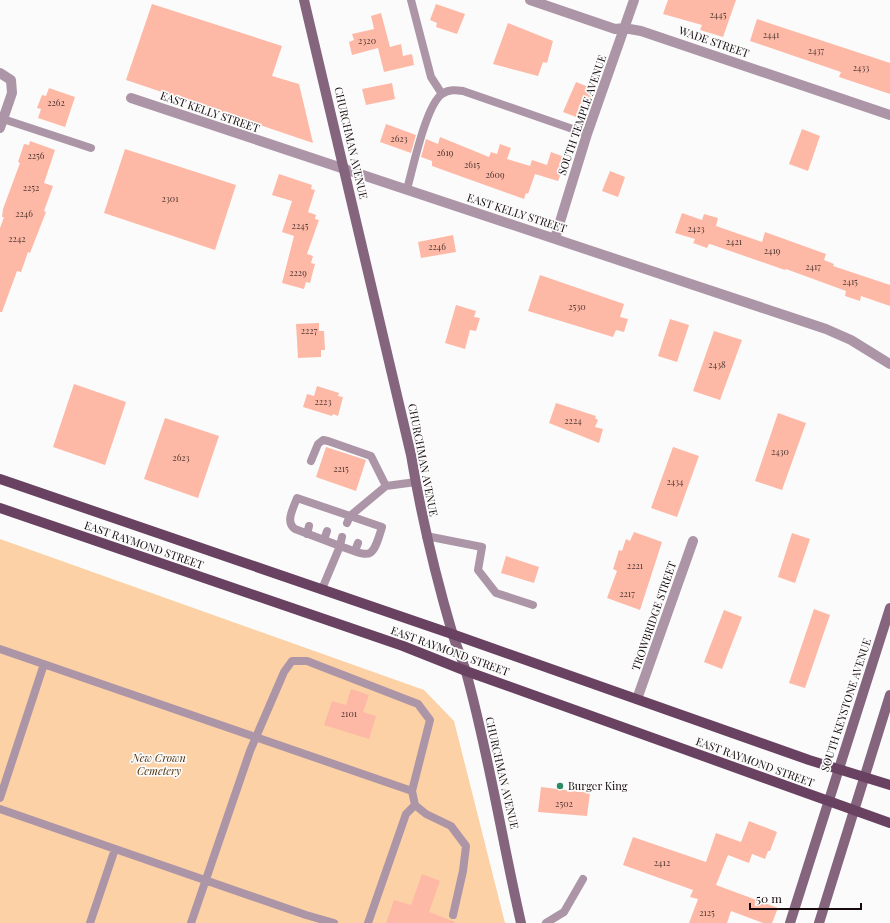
<svg xmlns="http://www.w3.org/2000/svg" width="890" height="923" font-family="'Playfair Display',serif">
  <style>
    .green { fill: #fbd1a5 }
    .building { fill: #fdb9a6 }
    .lines { fill: none; stroke-linecap: round; stroke-linejoin: round }
    .lane { stroke: #ac95a7; stroke-width: 8 }
    .street { stroke: #ac95a7; stroke-width: 10 }
    .secondary { stroke: #85647e; stroke-width: 10 }
    .primary { stroke: #694262; stroke-width: 10 }
    .poi-dot { fill: #2d8c65; stroke: #fbfbfb; stroke-width: 1.5 }
    .labels { text-anchor: middle; stroke-width: 3.5; stroke-linejoin: round; paint-order: stroke }
    .number-label { font-size: 9px; fill: #503632 }
    .street-label { font-size: 11px; fill: #160a0c; stroke: #fbfbfb }
    .park-label { font-size: 11px; font-style: italic; fill: #4e2f07; stroke: #fbfbfb }
    .poi-label { font-size: 11px; fill: #160a0c; stroke: #fbfbfb; text-anchor: start }
  </style>
  <rect width="100%" height="100%" fill="#fbfbfb"/>
  <!-- green -->
  <path class="green" d="M0,539L424,690L454,721L505,923H0Z"/>
  <!-- building -->
  <path class="building" d="M668,0H736L723,37L700,30L702,25L663,14Z
    M152,4L282,46L272,76L299,84L313,143L126,80Z
    M436,4L465,14L457,34L436,27L437,23L430,20Z
    M381,13L390,47L401,44L403,56L412,54L414,65L384,72L378,48L352,55L349,42L354,40L352,34L374,29L371,16Z
    M757,19L890,63V94L839,77L841,72L750,41Z
    M508,23L553,41L547,63L543,62L538,76L493,64Z
    M576,82L594,89L589,102L586,100L584,103L579,116L576,117L563,112Z
    M392,83L395,99L366,105L362,89Z
    M49,88L75,97L65,127L38,118L41,109L37,108L42,95L46,96Z
    M386,124L416,135L411,153L380,142Z
    M802,129L820,136L808,171L789,164Z
    M440,137L489,157L491,152L497,154L500,144L511,148L507,159L530,166L532,160L547,165L551,152L567,158L558,181L535,174L528,194L526,193L524,199L432,166V161L421,157L426,139L438,144Z
    M30,141L55,150L44,183L53,186L44,211L46,212L30,253L28,252L21,272L17,271L2,312H0V228L4,217H2L3,209L20,163L18,162L24,144L29,145Z
    M125,149L236,185L215,250L104,213Z
    M610,171L625,177L618,197L602,191Z
    M279,174L312,185L311,189L315,190L308,212L316,215L315,219L319,220L307,254L313,256L311,263L315,264L310,283L306,282L304,289L282,283L294,236L282,232L292,201L272,195Z
    M682,213L702,220L704,214L718,218L716,226L762,242L765,232L826,254L824,260L834,264L833,266L890,285V306L861,296L860,301L845,296L846,291L786,269L785,270L710,244H709L707,248L693,243L695,239L675,233Z
    M453,235L456,252L421,258L418,242Z
    M540,275L624,304L620,317L628,319L624,332L616,330L613,337L528,311Z
    M456,305L476,311L474,317L480,318L476,331L470,330L465,349L445,343Z
    M670,319L689,325L677,362L658,356Z
    M319,323V331H324L325,350H321V357L298,358L296,324Z
    M714,331L742,340L720,400L693,391Z
    M74,384L126,402L105,465L53,447Z
    M317,386L339,393L338,396L343,397L338,416L333,414L332,416L303,407L307,394L314,396Z
    M556,403L596,416L595,418L598,420L595,427L603,429L599,443L549,423Z
    M778,413L806,423L782,490L755,481Z
    M165,418L219,436L198,498L144,479Z
    M326,447L366,460L356,491L316,477Z
    M673,447L699,456L677,517L651,508Z
    M634,532L662,542L640,610L607,598L617,571L613,569L619,550L622,551L626,539L630,541Z
    M792,533L810,539L795,583L778,577Z
    M506,556L539,567L534,583L501,573Z
    M814,609L830,615L805,688L789,683Z
    M724,610L742,617L722,669L704,662Z
    M351,689L369,695L363,712L376,716L369,739L324,725L332,701L346,705Z
    M541,787L590,793L587,816L538,812Z
    M749,821L777,832L770,851H768L765,859L752,854L749,863L728,855L716,885L778,908L772,923H763L731,911L727,923H689L698,899L690,897L693,890L623,865L633,837L706,862L716,833L741,842Z
    M422,874L440,881L429,912L455,922L454,923H386L394,900L411,905Z"/>
  <g class="lines">
    <!-- lane -->
    <path class="lane" d="M411,0L431,77L442,94
      M3,119L91,148
      M407,189C413,168 426,105 442,94C449,89 456,90 463,91L587,134
      M311,461L318,444L323,440L328,441L371,456L386,486
      M307,534L309,526
      M426,536L482,547L478,570L496,593L533,605
      M342,537L340,546C371,557 372,561 382,527L350,516L347,523
      M324,540L327,531
      M355,551L358,543
      M322,589L340,546L295,529C285,522 293,509 297,498L350,516L386,486L416,482
      M0,649L412,791
      M0,798L44,664
      M0,809L306,915L334,923
      M90,923L115,849
      M191,923L250,751L284,672L292,661H307L418,704L430,720L412,791L415,805L426,814L451,826L466,846L463,871L453,915
      M368,923L406,814L415,805
      M546,923L564,912L583,879"/>
    <!-- street -->
    <path class="street" d="M530,0L615,29L624,28L641,31L890,115
      M0,73L11,80L12,93L0,128
      M131,98L826,329L851,340L890,364
      M555,238L587,134L634,0
      M637,699L693,541"/>
    <!-- secondary -->
    <path class="secondary" d="M304,0L411,455C421,515 435,574 452,632C456,646 462,658 466,672C489,755 502,840 521,923
      M790,923L890,608
      M819,923L890,695"/>
    <!-- primary -->
    <path class="primary" d="M0,479L452,634L809,760L890,785
      M0,508L403,646L466,671L890,823"/>
  </g>
  <!-- markers -->
  <circle class="poi-dot" cx="560" cy="786" r="4"/>
  <g class="labels">
    <!-- number labels -->
    <g class="number-label">
      <text x="718" y="18">2445</text>
      <text x="771" y="38">2441</text>
      <text x="367" y="44">2320</text>
      <text x="816" y="54">2437</text>
      <text x="861" y="71">2433</text>
      <text x="56" y="106">2262</text>
      <text x="399" y="142">2623</text>
      <text x="445" y="156">2619</text>
      <text x="36" y="159">2256</text>
      <text x="472" y="168">2615</text>
      <text x="495" y="178">2609</text>
      <text x="31" y="191">2252</text>
      <text x="170" y="202">2301</text>
      <text x="24" y="217">2246</text>
      <text x="300" y="229">2245</text>
      <text x="696" y="232">2423</text>
      <text x="17" y="242">2242</text>
      <text x="734" y="245">2421</text>
      <text x="437" y="250">2246</text>
      <text x="772" y="254">2419</text>
      <text x="813" y="270">2417</text>
      <text x="298" y="276">2229</text>
      <text x="850" y="285">2415</text>
      <text x="577" y="310">2530</text>
      <text x="309" y="334">2227</text>
      <text x="717" y="368">2438</text>
      <text x="323" y="405">2223</text>
      <text x="573" y="424">2224</text>
      <text x="780" y="455">2430</text>
      <text x="181" y="461">2623</text>
      <text x="341" y="472">2215</text>
      <text x="675" y="485">2434</text>
      <text x="635" y="569">2221</text>
      <text x="627" y="597">2217</text>
      <text x="349" y="717">2101</text>
      <text x="564" y="807">2502</text>
      <text x="662" y="866">2412</text>
      <text x="707" y="916">2125</text>
    </g>
    <!-- street labels -->
    <g class="street-label">
      <text transform="translate(714 42) rotate(19)" y="4">WADE STREET</text>
      <text transform="translate(210 112) rotate(19)" y="4">EAST KELLY STREET</text>
      <text transform="translate(582 115) rotate(-71)" y="4">SOUTH TEMPLE AVENUE</text>
      <text transform="translate(351 143) rotate(77)" y="4">CHURCHMAN AVENUE</text>
      <text transform="translate(517 213) rotate(18)" y="4">EAST KELLY STREET</text>
      <text transform="translate(423 460) rotate(79)" y="4">CHURCHMAN AVENUE</text>
      <text transform="translate(144 545) rotate(19)" y="4">EAST RAYMOND STREET</text>
      <text transform="translate(654 616) rotate(-71)" y="4">TROWBRIDGE STREET</text>
      <text transform="translate(450 651) rotate(20)" y="4">EAST RAYMOND STREET</text>
      <text transform="translate(846 705) rotate(-72)" y="4">SOUTH KEYSTONE AVENUE</text>
      <text transform="translate(755 762) rotate(20)" y="4">EAST RAYMOND STREET</text>
      <text transform="translate(502 773) rotate(77)" y="4">CHURCHMAN AVENUE</text>
    </g>
    <!-- park labels -->
    <g class="park-label">
      <text x="159" y="762">New Crown<tspan x="159" dy="13">Cemetery</tspan></text>
    </g>
    <!-- poi labels -->
    <g class="poi-label">
      <text x="568" y="790">Burger King</text>
    </g>
  </g>
  <!-- scale -->
  <path d="M750 903v6h111v-6" fill="none" stroke="#160a0c" stroke-width="2"/>
  <text x="756" y="903" font-size="12" fill="#160a0c" stroke="#fbfbfb" stroke-width="3" paint-order="stroke">50 m</text>
</svg>
